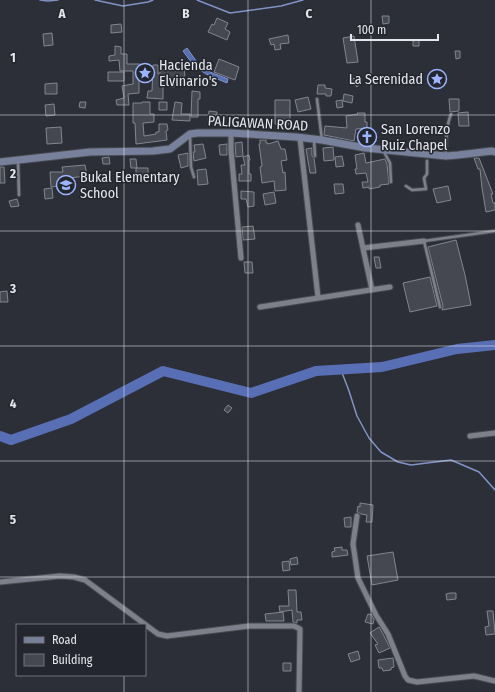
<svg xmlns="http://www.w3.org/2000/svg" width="495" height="692" font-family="'Fira Sans Condensed',sans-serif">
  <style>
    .water { fill: #586fb6; stroke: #8293c6 }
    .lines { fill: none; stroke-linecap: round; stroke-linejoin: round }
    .stream { stroke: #8293c6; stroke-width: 1.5 }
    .river { stroke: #586fb6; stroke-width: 10 }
    .building { fill: #454851; stroke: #828690 }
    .lane-casing { stroke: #474a50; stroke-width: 4.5 }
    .street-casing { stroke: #474a50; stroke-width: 7 }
    .secondary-casing { stroke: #474a50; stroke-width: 9 }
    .lane { stroke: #7d808a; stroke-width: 2.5 }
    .street { stroke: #7d808a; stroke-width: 5 }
    .secondary { stroke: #78819b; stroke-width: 7 }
    .grid { fill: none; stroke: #e5e7ec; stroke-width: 1; stroke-opacity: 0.55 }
    .labels { text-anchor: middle; stroke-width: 3; stroke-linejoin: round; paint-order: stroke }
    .poi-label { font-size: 14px; fill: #e5e7ec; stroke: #23262e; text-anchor: start }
    .street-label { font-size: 14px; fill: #e5e7ec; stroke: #23262e }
    .grid-label { font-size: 13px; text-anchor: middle; font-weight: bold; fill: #e5e7ec; stroke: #23262e; stroke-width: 3; stroke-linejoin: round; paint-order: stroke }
  </style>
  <rect width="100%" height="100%" fill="#2c2f38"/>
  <!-- water -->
  <path class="water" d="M187,48L199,65L210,72L228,79L227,83L206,74L194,66L183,51Z"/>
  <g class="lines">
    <!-- stream -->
    <path class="stream" d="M40,0L48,1L58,0
      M95,0L123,6L148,2L153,0
      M197,0L230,13L281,6L303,0
      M341,370L349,391L357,416L369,438L381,452L398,462L411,465L451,460L479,472L495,490"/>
    <!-- river -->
    <path class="river" d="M0,436L11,440L71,419L163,371L251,393L316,371L382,367L457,349L495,345"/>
  </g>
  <!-- building -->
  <path class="building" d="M382,16H389V23L383,24Z
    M217,18L228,23L225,29L230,32L227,40L208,32L212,24L214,25Z
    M121,24L122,32L111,33V25Z
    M52,33L53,45L44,46L43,34Z
    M288,35L289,43L280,44L281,49L275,50L274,44L271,45L269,39Z
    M354,36L358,62L347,63L343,38Z
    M419,40V46H413V41Z
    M115,46L121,47V54H127V64H140V80H139V93L128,94L129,105H117L116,100L124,98L122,86L133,84V71H120L119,60L109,61V56L115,55Z
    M455,51H460V58L456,59Z
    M219,59L239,67L235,80L214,72Z
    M171,64H173L176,67L182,68L184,70L185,75L183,78L179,80L175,79L174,87L163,86V99L147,98L148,91H152L153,65H158V74Z
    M108,72H124V81H108Z
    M354,78L360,83L357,87L350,81Z
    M57,83V94H45V84Z
    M318,85H325V88L332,89L331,96H326V94H317Z
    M192,91L200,92V99H198V117H191Z
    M344,94L353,96L352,103L343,101Z
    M308,97L311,109L298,112L295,100Z
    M449,99H459V111L450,112Z
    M275,100H290V124H275Z
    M342,100L343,107L337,108L336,101Z
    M80,102H86L85,108L79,107Z
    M142,102H150V114H154V122L143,123L144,136L156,134V132H159V124H167L168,130L166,131L167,140L136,144L135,123H133V103H142Z
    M159,102H167V110H159Z
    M175,102L182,103L181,114H190V121L172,120Z
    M54,104L55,115L46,116L45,105Z
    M209,111L217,112L216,122L208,121Z
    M468,112L469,126H459L458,113Z
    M357,113H365V122H367V128L356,129L354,141L324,135L325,126L347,128L346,116L358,114Z
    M61,127L62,143L47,144L46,128Z
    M370,130L371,143H365L364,131Z
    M260,140H266V143H268V144L278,141L281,149H285L287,160L281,161L283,173L285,172L286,190L275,191L274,181L262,183L260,167L262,166L259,144H260Z
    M242,142L243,156L236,157L235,143Z
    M203,144L206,158L194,161L193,152H195L194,145Z
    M227,144V155H220L219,145Z
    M333,147L334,160L324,161L323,148Z
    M312,148V156L314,158L316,173H310L306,149Z
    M188,153V166L181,168L178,155Z
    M364,153L366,163L385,159L387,164L389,184L380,185V187L369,189V187L363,188L362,182H368L366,173L356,174L355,169H357L355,155Z
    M249,155L250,160H249V174H251V181H239V174H242L241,165H245L243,157Z
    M342,156L344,166L336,167L335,157Z
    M109,157L110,164H103L102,158Z
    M474,158H479L493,194H491L493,203H495V210L486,212L482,188L480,169H478Z
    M130,159H136L137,168H131Z
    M85,165L87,176L60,179V186L51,187L50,172H63L62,167Z
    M0,167H4L5,183H0Z
    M136,168H148V178L136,179Z
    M206,169L208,184L198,185L197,170Z
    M334,184H343L344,193L335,194Z
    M448,186L451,200L437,203L433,189Z
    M52,188L53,198L45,199L44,189Z
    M241,191L254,192V206L248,207L246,199H241Z
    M274,192L276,203L265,205L263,194Z
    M17,199L19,206L11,207L9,201Z
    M253,226L255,239L243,240L242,227Z
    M456,240L465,275L471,305L442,310L443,306L428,247Z
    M374,257H379L381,268H376Z
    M244,262H252L253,273H245Z
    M430,277L437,306L410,312L403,283Z
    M7,291L8,302H0V292Z
    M228,405L232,408L228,413L224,410Z
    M360,503L373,505L372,522H366L367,515L361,514L357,512L358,506L360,507Z
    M351,517V527H345L344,518Z
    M342,547V550H347L348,555L332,557V552L335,551L334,548Z
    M393,552L398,580L372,585L367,556Z
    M297,557L298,564L291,565L290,559Z
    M289,561L290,570L283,571L282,562Z
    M288,590H296L297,612H301L302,620H297V623L293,622L292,610L280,612L279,606H289Z
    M450,593H456V599L447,600L446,594Z
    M487,611H493L495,634L486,635L485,627L489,626Z
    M283,612L284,621H266L265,614Z
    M368,614L372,615L374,620L373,624L365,622Z
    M379,627L384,636L390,648L379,653L375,645L378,644L370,633Z
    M358,651L360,659L351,662L348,654Z
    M393,658L394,667L391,668V670L383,671L382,668H379L378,660Z
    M283,663H291V671H283Z"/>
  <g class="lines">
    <!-- lane casing -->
    <g class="lane-casing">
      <path id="lane" d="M317,99L322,140
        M190,135L191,167L194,177
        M314,140L315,156
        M384,152L390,163L391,182
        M446,155C446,141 446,127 451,114
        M18,161L19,195
        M406,186L412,190L426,189L424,178L427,174V161
        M440,307L424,241L495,231"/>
    </g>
    <!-- street casing -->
    <g class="street-casing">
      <path id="street" d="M231,133V150L241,258
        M300,138L318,297
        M358,225L372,290
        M363,248L424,241
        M260,307L390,287
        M470,436L495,433
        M357,516L353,544L358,578L376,615L388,634L405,676L408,680L417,682L474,676L495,681
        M0,582L60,576L74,577L85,580L158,634L167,636L249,626H294L300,629L299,692"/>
    </g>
    <!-- secondary casing -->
    <g class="secondary-casing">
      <path id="secondary" d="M0,162L90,152L153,151L170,149L190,134L198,133H231L296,137L322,140L366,148L446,156L458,155L492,151L495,152"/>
    </g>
    <!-- lane -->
    <use href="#lane" class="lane"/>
    <!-- street -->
    <use href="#street" class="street"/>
    <!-- secondary -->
    <use href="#secondary" class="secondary"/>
  </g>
  <!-- grid -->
  <path class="grid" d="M124,0V625M248,0V692M371,0V692M0,115H495M0,231H495M0,346H495M0,461H495M0,577H495M124,675V692"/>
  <!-- icons -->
  <defs>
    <g id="sight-ring" transform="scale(1)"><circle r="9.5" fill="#23262e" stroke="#9bb4fd" stroke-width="1.5"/><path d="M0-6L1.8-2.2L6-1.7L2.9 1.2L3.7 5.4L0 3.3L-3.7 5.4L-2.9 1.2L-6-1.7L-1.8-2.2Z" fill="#9bb4fd"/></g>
    <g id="church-ring" transform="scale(1)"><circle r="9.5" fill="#23262e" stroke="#9bb4fd" stroke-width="1.5"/><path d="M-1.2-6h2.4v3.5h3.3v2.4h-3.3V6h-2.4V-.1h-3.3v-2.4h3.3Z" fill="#9bb4fd"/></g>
    <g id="school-ring" transform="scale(1)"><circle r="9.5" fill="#23262e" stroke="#9bb4fd" stroke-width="1.5"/><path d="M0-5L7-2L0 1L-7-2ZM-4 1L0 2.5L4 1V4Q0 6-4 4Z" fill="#9bb4fd"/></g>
  </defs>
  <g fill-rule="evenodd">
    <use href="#sight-ring" x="145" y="73"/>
    <use href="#sight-ring" x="437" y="79"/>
    <use href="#church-ring" x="367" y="137"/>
    <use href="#school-ring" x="66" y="185"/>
  </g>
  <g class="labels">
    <!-- poi labels -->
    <g class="poi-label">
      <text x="159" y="70">Hacienda<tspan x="159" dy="16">Elvinario's</tspan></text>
      <text x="423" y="84" text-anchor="end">La Serenidad</text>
      <text x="381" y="134">San Lorenzo<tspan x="381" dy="16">Ruiz Chapel</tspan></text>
      <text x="80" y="182">Bukal Elementary<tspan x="80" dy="16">School</tspan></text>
    </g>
    <!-- street labels -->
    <g class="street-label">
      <text transform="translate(258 123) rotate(3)" y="5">PALIGAWAN ROAD</text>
    </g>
  </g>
  <g class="grid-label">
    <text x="62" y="18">A</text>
    <text x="186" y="18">B</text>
    <text x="309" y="18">C</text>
    <text x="13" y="62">1</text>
    <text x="13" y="178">2</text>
    <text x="13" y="293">3</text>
    <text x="13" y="408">4</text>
    <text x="13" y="524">5</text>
  </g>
  <!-- legend -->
  <rect x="16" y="624" width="130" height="52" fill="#23262e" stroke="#71737a"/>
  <rect x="24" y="637" width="20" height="6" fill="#78819b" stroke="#71737a"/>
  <text x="52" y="644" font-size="12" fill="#e5e7ec">Road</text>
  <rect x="24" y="654" width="20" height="12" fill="#454851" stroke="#71737a"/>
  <text x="52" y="664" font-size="12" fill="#e5e7ec">Building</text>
  <!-- scale -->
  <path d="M351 34v6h87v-6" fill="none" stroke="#e5e7ec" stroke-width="2"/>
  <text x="357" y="34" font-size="12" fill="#e5e7ec" stroke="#23262e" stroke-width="3" paint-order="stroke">100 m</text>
</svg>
